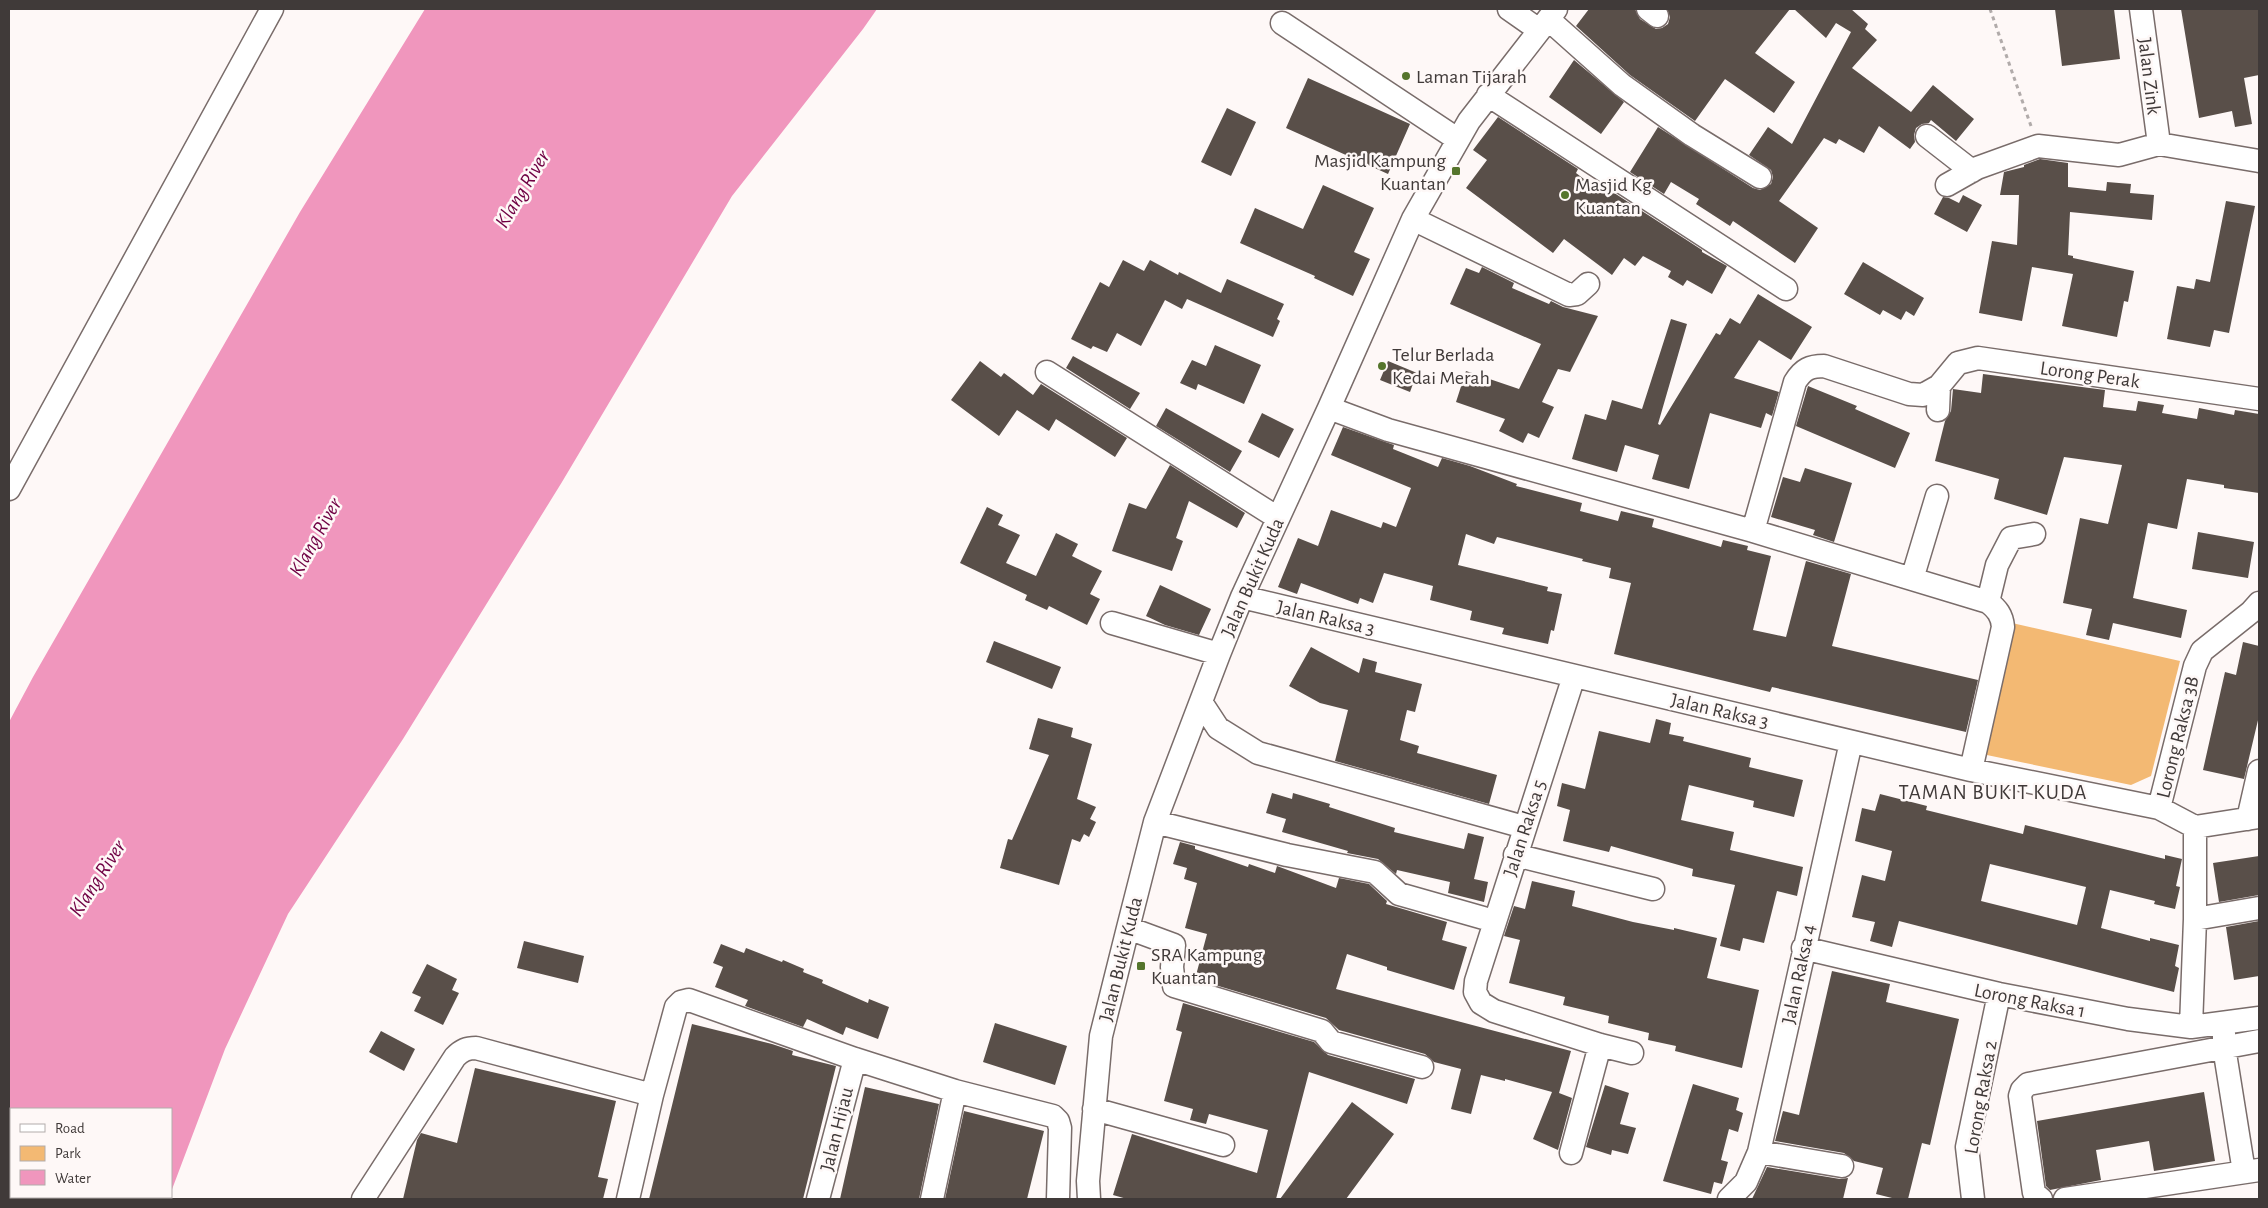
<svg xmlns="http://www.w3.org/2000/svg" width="2268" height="1208" font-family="'Alegreya Sans',sans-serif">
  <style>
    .green { fill: #f3b973 }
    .water { fill: #f096bd }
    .building { fill: #594f49; fill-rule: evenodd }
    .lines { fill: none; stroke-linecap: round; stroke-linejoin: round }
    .minor-casing { stroke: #796c6a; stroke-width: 25 }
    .path { stroke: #b1abaa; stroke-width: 3; stroke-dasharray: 4 4; stroke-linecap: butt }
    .minor { stroke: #fff; stroke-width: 22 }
    .poi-dot { fill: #55752c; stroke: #fef8f7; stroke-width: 2 }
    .labels { text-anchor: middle; stroke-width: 5; stroke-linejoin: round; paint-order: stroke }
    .poi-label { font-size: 20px; fill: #403a39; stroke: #fef8f7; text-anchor: start }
    .street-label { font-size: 20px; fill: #403a39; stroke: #fef8f7 }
    .water-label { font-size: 21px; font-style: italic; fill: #6f0043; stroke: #fef8f7 }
    .neighbourhood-label { font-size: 21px; letter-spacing: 1px; fill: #403a39; stroke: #fef8f7 }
  </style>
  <rect width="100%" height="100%" fill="#fef8f7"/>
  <!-- green -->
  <path class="green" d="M2012,623L2180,661L2151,776L2131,785L1982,754Z"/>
  <!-- water -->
  <path class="water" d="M425,9H877L863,29L732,196L562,482L403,739L288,914L225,1049L171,1192V1109H11V1197H170L169,1199H9V722L33,677L300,212Z"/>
  <!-- building -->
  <path class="building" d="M1589,9H1635L1640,19L1656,29L1662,28L1668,24L1670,17L1667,9H1790L1755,53L1795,82L1774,113L1725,79L1695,121L1630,75L1576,26Z
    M1794,9H1851L1868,24L1865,29L1877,40L1852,68L1911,112L1933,85L1974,119L1956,141L1931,120L1929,123L1922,124L1916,128L1914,135L1915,142L1910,149L1879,126L1864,153L1839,139L1836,144L1824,138L1779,201L1818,228L1795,263L1733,221L1730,226L1696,204L1699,199L1671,182L1664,194L1630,172L1658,127L1753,188L1760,190L1771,184L1773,177L1771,170L1749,155L1768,127L1792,144L1851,32L1836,23L1826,38Z
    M2055,9H2114L2120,59L2062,66Z
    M2181,9H2259V75L2244,78L2252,124L2235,127L2232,111L2199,118Z
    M1574,60L1624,102L1601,134L1549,97Z
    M1308,78L1410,124L1388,174L1286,128Z
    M1227,108L1256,122L1231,176L1201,162Z
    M1498,117L1578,169L1576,173L1601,192L1605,187L1702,250V252L1727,266L1712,294L1687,280L1683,286L1668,277L1671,271L1643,256L1635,266L1624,258L1612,275L1564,239L1553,253L1466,188L1487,160L1473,150Z
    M2040,159L2068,163V187L2106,191L2107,182L2131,184L2130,193L2154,195L2152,220L2070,212L2068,255L2073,256V258L2134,271L2128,302L2124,301L2117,337L2062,326L2073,274L2032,267L2022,321L1979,313L1992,241L2017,245L2019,195H2000L2004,172L2024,167V165Z
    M1323,185L1374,208L1354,252L1370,259L1353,296L1314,278L1315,276L1240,243L1255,208L1303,229Z
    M1963,195L1982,205L1967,232L1934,214L1943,197L1949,198L1959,203Z
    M2226,201L2255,206L2229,333L2214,330L2210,347L2167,339L2177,286L2194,289L2196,279L2210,282Z
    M1123,260L1144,271L1150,260L1178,275L1179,272L1221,293L1227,279L1284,304L1277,319L1280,321L1273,337L1187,299L1182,309L1165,300L1141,346L1117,333L1107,352L1093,346L1091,349L1071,339L1100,282L1109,287Z
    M1863,262L1924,298L1914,316L1906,311L1901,320L1883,310L1880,315L1844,294Z
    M1482,267L1514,283L1512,288L1549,304L1551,301L1563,307L1598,316L1570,372L1558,369L1542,402L1554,407L1539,438L1528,433L1523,443L1499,431L1505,419L1456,402L1466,371L1519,389L1541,344L1450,304L1466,268L1479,273Z
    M1758,294L1812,327L1791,360L1759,340L1734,378L1779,392L1772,416L1766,413L1761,428L1710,413L1689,489L1652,479L1659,455L1625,445L1617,472L1572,459L1585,414L1606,420L1612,400L1642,409L1671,319L1687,324L1658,424L1660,425L1716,333L1720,335L1730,318L1740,324Z
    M1215,345L1261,365L1244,404L1198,384L1196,390L1180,383L1192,360L1206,366Z
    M1073,356L1140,393L1130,409L1066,368Z
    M980,361L1001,377L1004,373L1033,395L1041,384L1127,438L1115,457L1056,419L1049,431L1017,410L999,436L951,400Z
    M1388,361L1417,373L1410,392L1380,380Z
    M1983,374L2105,390L2103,407L2136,411L2138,401L2164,405L2162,413L2197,419L2199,408L2234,415L2235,410L2259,414V493L2224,488V485L2187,479L2177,529L2148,523L2133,598L2187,610L2181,638L2113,623L2109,640L2086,635L2092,609L2063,603L2080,518L2108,524L2122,465L2064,457L2047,515L1994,499L1999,479L1935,461L1945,421L1951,411L1953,389L1981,393Z
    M1808,386L1857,406L1855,409L1910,433L1895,468L1796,426Z
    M1166,408L1242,451L1230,472L1156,426Z
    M1262,413L1294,429L1279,458L1248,442Z
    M1343,427L1394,445L1393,449L1438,467L1442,458L1470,466L1517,484L1516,486L1582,503L1580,511L1618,521L1621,511L1654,519L1652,527L1721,547L1723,540L1748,546L1747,550L1771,556L1753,630L1786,637L1806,561L1851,574L1832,646L1978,680L1966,732L1772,687L1770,692L1614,654L1631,583L1609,578L1611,568L1582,561L1583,559L1497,537L1494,544L1466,534L1458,565L1548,587L1547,591L1562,594L1554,631L1551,630L1548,644L1502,634L1504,628L1470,620L1472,611L1430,600L1433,586L1384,573L1373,603L1360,598L1358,604L1301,583L1297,594L1278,587L1298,538L1318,546L1331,510L1381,528L1383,522L1396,527L1411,488L1331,455Z
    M1170,465L1245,513L1237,528L1189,501L1176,538L1183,541L1172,571L1112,551L1129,503L1146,509Z
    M1805,468L1852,483L1834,542L1813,535L1815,530L1771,517L1783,477L1800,482Z
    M987,507L1003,515L998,525L1020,535L1006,563L1036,576L1056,533L1078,544L1072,556L1102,571L1090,594L1100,599L1087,625L1049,606L1047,610L1025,600L1027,595L960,563Z
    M2198,532L2254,542L2248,578L2192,569Z
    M1160,585L1211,609L1199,635L1165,625L1146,616Z
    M994,641L1061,667L1052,689L986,662Z
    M2243,642L2259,646V716L2244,779L2203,770L2225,672L2236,675Z
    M1311,647L1359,673L1363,658L1377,662L1375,672L1422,684L1415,712L1407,710L1400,740L1419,746L1417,753L1497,775L1489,804L1335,761L1348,710L1320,703L1289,686Z
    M1038,718L1073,728L1071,737L1092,744L1077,799L1096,807L1090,819L1096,822L1089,837L1084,834L1080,842L1072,839L1059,885L1000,868L1008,839L1012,840L1049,755L1029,749Z
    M1656,719L1671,723L1669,734L1684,737L1683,741L1751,758L1749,767L1803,780L1794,817L1753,807L1754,801L1689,785L1681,820L1734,832L1730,850L1803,867L1797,896L1777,891L1764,943L1743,938L1740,951L1720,946L1735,885L1692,876L1693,869L1611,846L1609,852L1563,841L1570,810L1557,806L1562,783L1585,789L1599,731L1650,743Z
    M1272,793L1292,799L1293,793L1330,804L1329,807L1395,828L1394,832L1464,849L1468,833L1484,837L1474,879L1488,882L1484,902L1448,893L1450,882L1397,870L1396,874L1378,859L1347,853L1348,851L1282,832L1286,819L1266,813Z
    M1880,794L1927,806L1926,810L2023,834L2025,825L2165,859V855L2182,859L2176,886L2180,887L2175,909L2154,904L2155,901L2110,890L2101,928L2150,941V938L2179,945L2175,966L2179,968L2174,992L1899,921L1892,947L1870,941L1875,922L1852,917L1862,875L1885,881L1892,851L1855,841L1862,808L1875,811ZM1990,864L2086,887L2077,925L1981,901Z
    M1180,842L1195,846V849L1248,867L1249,864L1275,873L1277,866L1336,888L1339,878L1369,884L1387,901L1386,904L1447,922L1442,940L1467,947L1454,990L1387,970V967L1347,954L1336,989L1571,1051L1559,1093L1572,1098L1558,1150L1533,1139L1552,1092L1505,1079V1081L1481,1075L1471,1114L1451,1109L1461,1069L1434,1062L1425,1054L1339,1030L1326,1018L1195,979L1207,934L1185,928L1197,883L1184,879L1187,868L1173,864Z
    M2259,856V895L2219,902L2213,863Z
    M1532,881L1575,891L1572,906L1633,922L1674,930V928L1717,938L1707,978L1759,990L1742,1068L1675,1051L1676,1046L1648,1040L1649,1033L1608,1023L1609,1016L1563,1005L1565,997L1509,983L1520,940L1504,936L1514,906L1525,909Z
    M2259,921V976L2234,980L2226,927Z
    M524,941L584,956L578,983L517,968Z
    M721,944L744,953L746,948L782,962L783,960L804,969L803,972L823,980L822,983L868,1003L869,999L889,1007L878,1039L846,1027L843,1035L807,1019L803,1027L745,1006L748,1000L715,987L723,967L713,963Z
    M427,964L457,979L452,990L459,993L443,1025L414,1011L421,997L412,993Z
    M1832,971L1890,984L1886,1002L1959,1019L1930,1145L1922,1143L1908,1199H1896L1876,1194L1883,1168L1854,1161L1844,1153L1775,1141L1783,1111L1799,1115Z
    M1183,1003L1314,1042L1328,1055L1415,1079L1407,1104L1309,1072L1276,1199H1127L1113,1195L1132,1134L1257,1173L1268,1130L1209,1114L1206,1124L1190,1120L1193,1109L1164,1101L1182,1032L1176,1030Z
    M995,1023L1067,1046L1055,1085L983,1062Z
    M692,1024L772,1044L793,1051L792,1055L836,1066L803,1199H649Z
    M381,1031L415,1049L404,1071L369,1052Z
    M475,1068L616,1101L598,1177L608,1179L603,1199H403L417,1140L421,1133L457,1143Z
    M1693,1084L1739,1098L1736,1110L1743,1113L1738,1132L1729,1129L1721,1160L1728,1162L1722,1184L1714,1182L1711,1194L1663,1181Z
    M1605,1085L1629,1093L1620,1124L1636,1128L1628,1154L1612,1150L1611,1155L1586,1147Z
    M865,1087L939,1104L919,1199H840Z
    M2204,1092L2215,1161L2154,1171L2149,1141L2096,1150L2101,1180L2050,1190L2046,1186L2037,1121Z
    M1352,1102L1394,1134L1346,1199H1280Z
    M964,1111L1044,1131L1027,1199H945Z
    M1767,1167L1840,1179L1848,1178L1843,1199H1752Z"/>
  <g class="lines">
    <!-- minor casing -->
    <g class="minor-casing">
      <path id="minor" d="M1509,9L1539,30
        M1648,9L1657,16
        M2141,9L2159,144
        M1548,19L1622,85L1692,135L1760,177
        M1282,23L1457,139
        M1488,95L1786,289
        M1927,136L1972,171
        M1947,185L1977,168L2038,146L2119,155L2159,144L2259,161
        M1413,219L1569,295L1577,294L1588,284
        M1047,372L1278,518
        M1329,408L1388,430L1753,531L1988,602C1997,609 2002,615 2003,627L1971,770
        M1938,410L1939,386
        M9,489L272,9
        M1753,531L1795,382C1803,369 1810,366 1824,366L1909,394L1923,395L1939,386L1958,363L1978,358L2259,399
        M1912,579L1937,496
        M1242,597L1971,770L2159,808L2195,827
        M1988,602L1997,565L2011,538L2034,534
        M1112,623L1219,654
        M1574,676L1476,981L1475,992L1481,1003L1494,1011L1600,1045L1632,1053
        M1201,702L1218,728L1258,753L1524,827
        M2159,808L2195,666L2202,651L2251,612L2259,603
        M2248,819L2259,771
        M1155,822L1287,855L1375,872L1399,894L1494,921
        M1515,855L1653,889
        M2195,919L2259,908
        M1128,928L1174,945L1172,967L1174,986L1322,1031L1331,1042L1422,1067
        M1803,948L1999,994L2128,1019L2191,1027L2259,1018
        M2191,1027L2195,919V827L2259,817
        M2224,1032V1047L2244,1172
        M1094,1109L1223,1145
        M1759,1152L1842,1166
        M1571,1153L1600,1045
        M363,1199L455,1057C462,1050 467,1048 476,1048L652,1095
        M628,1199L652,1095L676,1007L681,1002L689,1000L855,1059L955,1091L1053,1116L1058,1121L1060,1128L1058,1199
        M818,1199L855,1059
        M932,1199L955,1091
        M1089,1199L1088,1181L1101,1036L1128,928L1155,822L1219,654L1242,597L1329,408L1413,219L1469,121L1556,9
        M1729,1199L1746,1182L1759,1152L1851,742
        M1973,1199L1967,1147L1999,994
        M2041,1199L2034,1193L2020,1096L2022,1090L2028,1084L2259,1041
        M2065,1199L2259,1170"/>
    </g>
    <!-- path -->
    <path class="path" d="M1990,9L2031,126"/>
    <!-- minor -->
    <use href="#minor" class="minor"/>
  </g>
  <!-- markers -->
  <g class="poi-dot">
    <circle cx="1406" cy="76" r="5"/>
    <rect x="1451" y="166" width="10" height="10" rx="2.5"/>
    <circle cx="1565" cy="195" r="5"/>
    <circle cx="1382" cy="366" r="5"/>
    <rect x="1136" y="961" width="10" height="10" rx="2.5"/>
  </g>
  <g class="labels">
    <!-- poi labels -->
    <g class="poi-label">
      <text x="1416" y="83">Laman Tijarah</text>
      <text x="1446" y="167" text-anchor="end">Masjid Kampung<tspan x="1446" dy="23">Kuantan</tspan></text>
      <text x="1575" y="191">Masjid Kg<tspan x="1575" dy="23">Kuantan</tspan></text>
      <text x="1392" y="361">Telur Berlada<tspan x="1392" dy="23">Kedai Merah</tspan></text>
      <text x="1151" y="961">SRA Kampung<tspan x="1151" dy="23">Kuantan</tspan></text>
    </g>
    <!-- street labels -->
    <g class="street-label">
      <text transform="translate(2150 76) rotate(83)" y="7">Jalan Zink</text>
      <text transform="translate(2090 374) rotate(8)" y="7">Lorong Perak</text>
      <text transform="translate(1252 577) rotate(-66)" y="7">Jalan Bukit Kuda</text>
      <text transform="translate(1326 617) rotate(13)" y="7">Jalan Raksa 3</text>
      <text transform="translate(1720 710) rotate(13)" y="7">Jalan Raksa 3</text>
      <text transform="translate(2177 737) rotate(-76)" y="7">Lorong Raksa 3B</text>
      <text transform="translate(1524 828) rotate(-72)" y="7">Jalan Raksa 5</text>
      <text transform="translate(1120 959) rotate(-76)" y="7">Jalan Bukit Kuda</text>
      <text transform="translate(1798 974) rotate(-78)" y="7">Jalan Raksa 4</text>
      <text transform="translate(2030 1000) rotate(11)" y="7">Lorong Raksa 1</text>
      <text transform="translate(1980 1097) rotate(-80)" y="7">Lorong Raksa 2</text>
      <text transform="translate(836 1129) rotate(-76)" y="7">Jalan Hijau</text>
    </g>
    <!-- water labels -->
    <g class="water-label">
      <text transform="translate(522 189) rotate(-59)" y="7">Klang River</text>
      <text transform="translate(315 537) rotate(-61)" y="7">Klang River</text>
      <text transform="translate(97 878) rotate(-57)" y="7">Klang River</text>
    </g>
    <!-- neighbourhood labels -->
    <g class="neighbourhood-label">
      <text x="1993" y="799">TAMAN BUKIT KUDA</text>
    </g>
  </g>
  <!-- border -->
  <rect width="2268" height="1208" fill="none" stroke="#403a39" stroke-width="20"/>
  <!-- legend -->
  <rect x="10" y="1108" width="162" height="90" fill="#fef8f7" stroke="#b2acab"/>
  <rect x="20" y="1124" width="25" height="8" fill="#ffffff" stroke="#b2acab"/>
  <text x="55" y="1133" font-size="15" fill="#403a39">Road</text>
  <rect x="20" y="1146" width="25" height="15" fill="#f3b973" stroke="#b2acab"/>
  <text x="55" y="1158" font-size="15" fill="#403a39">Park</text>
  <rect x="20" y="1170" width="25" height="15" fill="#f096bd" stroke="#b2acab"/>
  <text x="55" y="1183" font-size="15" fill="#403a39">Water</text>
</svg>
